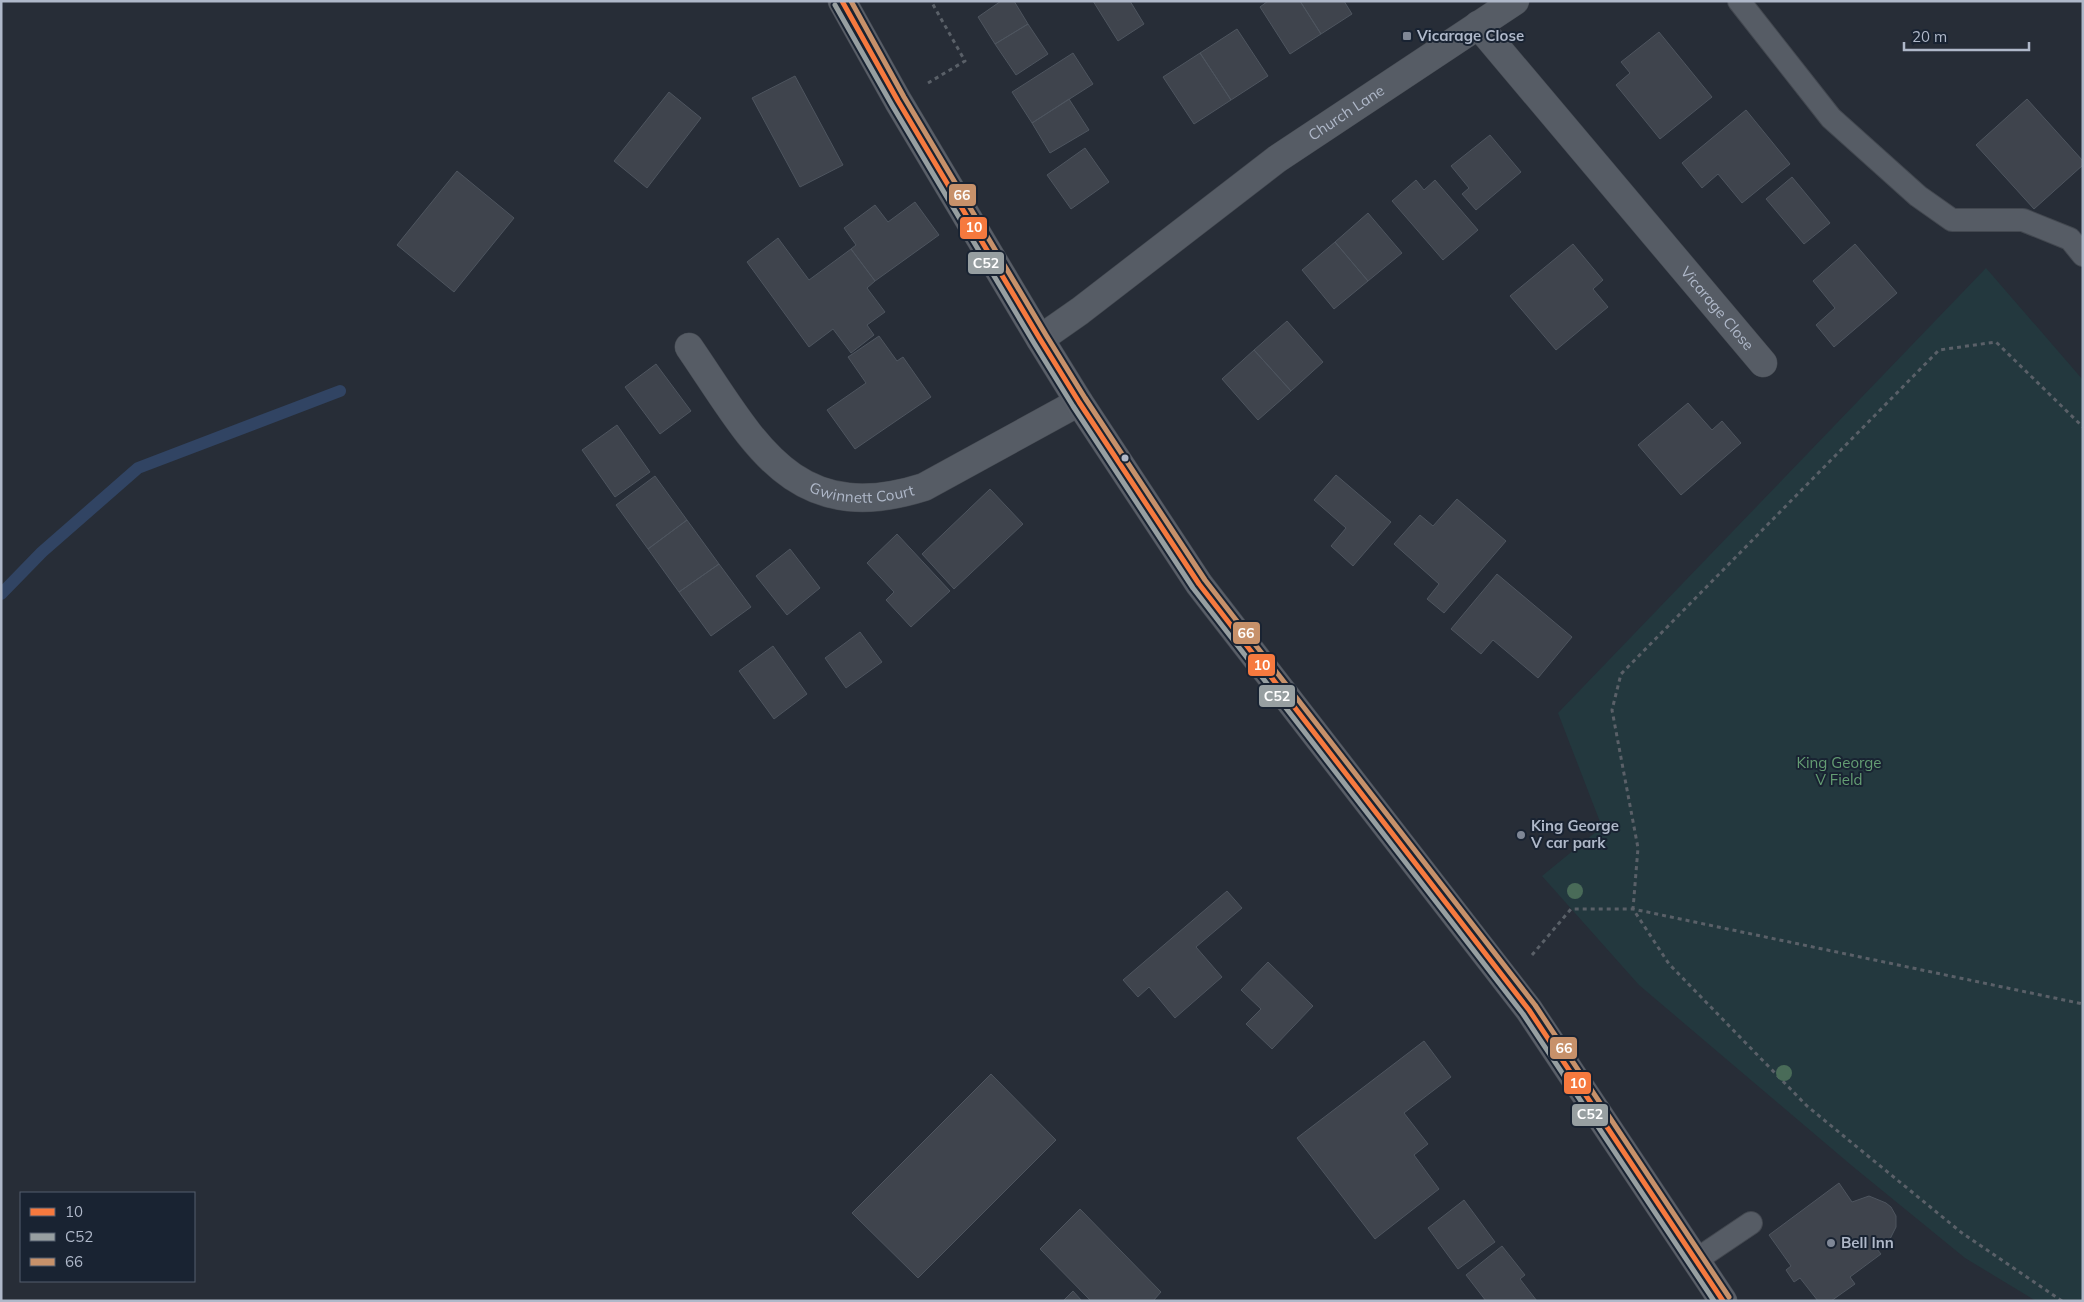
<svg xmlns="http://www.w3.org/2000/svg" width="2084" height="1302" font-family="Mulish,sans-serif">
  <style>
    .green { fill: #23383e }
    .lines { fill: none; stroke-linecap: round; stroke-linejoin: round }
    .stream { stroke: #314463; stroke-width: 12 }
    .building { fill: #3f444d; stroke: #4e555f }
    .service-casing { stroke: #434850; stroke-width: 24 }
    .minor-casing { stroke: #434850; stroke-width: 29 }
    .primary-casing { stroke: #444a53; stroke-width: 29 }
    .path { stroke: #5a6068; stroke-width: 3; stroke-dasharray: 4 4; stroke-linecap: butt }
    .service { stroke: #565c65; stroke-width: 22 }
    .minor { stroke: #565c65; stroke-width: 28 }
    .primary { stroke: #595e67; stroke-width: 28 }
    .bus-1-casing { stroke: #192332; stroke-width: 9 }
    .bus-2-casing { stroke: #192332; stroke-width: 9 }
    .bus-3-casing { stroke: #192332; stroke-width: 9 }
    .bus-1 { stroke: #f6793e; stroke-width: 5 }
    .bus-2 { stroke: #979fa1; stroke-width: 5 }
    .bus-3 { stroke: #c7916a; stroke-width: 5 }
    .tree { fill: #496b58 }
    .poi-dot { fill: #7f8796; stroke: #192332; stroke-width: 2 }
    .bus-dot { fill: #afb8c9; stroke: #192332; stroke-width: 2 }
    .labels { text-anchor: middle; stroke-width: 4; stroke-linejoin: round; paint-order: stroke }
    .poi-label { font-size: 15px; font-weight: bold; fill: #afb8c9; stroke: #192332; text-anchor: start }
    .street-label { font-size: 15px; fill: #afb8c9; stroke: #192332 }
    .park-label { font-size: 15px; fill: #649d73; stroke: #192332 }
    .line-badge { stroke: #192332; stroke-width: 2 }
    .badge-label { font-size: 14px; text-anchor: middle; font-weight: bold; fill: #fff }
  </style>
  <rect width="100%" height="100%" fill="#272d37"/>
  <!-- green -->
  <path class="green" d="M1986,268L2083,380V1301H2036L1965,1258L1851,1165L1639,985L1542,876L1602,827L1558,713Z"/>
  <g class="lines">
    <!-- stream -->
    <path class="stream" d="M1,594L42,552L138,468L340,391"/>
  </g>
  <!-- building -->
  <path class="building" d="M1001,1H1014L1028,24L995,44L978,17Z
    M1093,1H1130L1144,24L1118,41Z
    M1268,1H1300L1321,34L1290,54L1260,7Z
    M1300,1H1344L1352,14L1321,34Z
    M1028,24L1048,54L1016,75L995,44Z
    M1237,29L1268,76L1231,100L1200,53Z
    M1659,32L1712,97L1660,139L1616,85L1630,73L1621,62Z
    M1073,53L1093,84L1032,123L1012,92Z
    M1200,53L1231,100L1194,124L1163,77Z
    M795,76L843,165L800,187L752,98Z
    M669,92L701,118L647,188L614,161Z
    M1069,99L1089,130L1050,153L1032,123Z
    M2027,99L2083,161V165L2034,209L1976,145Z
    M1746,110L1790,164L1742,203L1718,174L1702,188L1682,163Z
    M1490,135L1521,172L1476,210L1462,194L1469,188L1451,166Z
    M1085,148L1109,182L1071,209L1047,175Z
    M457,171L514,218L454,292L397,245Z
    M1792,177L1830,223L1804,244L1766,199Z
    M1416,180L1424,190L1435,180L1478,230L1443,260L1392,201Z
    M915,202L939,235L875,281L851,249L856,245L844,228L875,205L888,222Z
    M1368,213L1402,253L1368,281L1335,242Z
    M778,238L809,280L851,249L875,281L867,288L885,312L867,325L874,335L851,353L833,329L809,347L747,262Z
    M1335,242L1368,281L1334,309L1302,270Z
    M1573,244L1603,280L1593,289L1608,307L1556,350L1510,296Z
    M1855,244L1897,293L1834,347L1816,325L1835,308L1813,281Z
    M1287,321L1323,362L1291,391L1254,350Z
    M879,336L897,361L903,357L931,397L855,449L827,410L866,383L848,357Z
    M1254,350L1291,391L1258,420L1222,379Z
    M656,364L691,411L660,434L625,387Z
    M1688,403L1712,430L1722,421L1741,443L1681,495L1638,445Z
    M617,425L650,472L615,497L582,450Z
    M1336,475L1391,522L1353,566L1331,546L1346,528L1314,500Z
    M655,476L687,520L648,549L616,505Z
    M990,489L1023,524L954,589L922,554Z
    M1457,499L1506,541L1444,613L1427,599L1439,584L1394,544L1420,515L1433,526Z
    M687,520L719,564L679,592L648,549Z
    M897,534L950,591L911,627L886,600L894,592L867,563Z
    M790,549L820,588L787,615L756,576Z
    M719,564L751,607L711,636L679,592Z
    M1497,574L1572,637L1538,678L1493,640L1481,654L1451,629Z
    M860,632L882,662L846,688L825,658Z
    M773,646L807,694L774,719L739,671Z
    M1227,891L1242,908L1196,947L1222,977L1175,1018L1149,987L1138,997L1123,980Z
    M1268,962L1313,1006L1272,1049L1246,1024L1261,1009L1241,990Z
    M1424,1041L1451,1077L1404,1113L1428,1144L1414,1155L1439,1189L1375,1239L1297,1138Z
    M991,1074L1056,1140L918,1278L852,1213Z
    M1839,1183L1852,1202L1869,1196L1886,1203L1891,1207L1896,1216V1227L1889,1241L1877,1249L1881,1254L1850,1277L1855,1284L1831,1301H1818L1800,1278L1794,1282L1786,1270L1791,1266L1769,1235Z
    M1464,1200L1495,1242L1458,1269L1428,1228Z
    M1080,1209L1161,1292L1153,1301H1091L1040,1249Z
    M1502,1246L1525,1275L1520,1279L1537,1301H1486L1466,1275Z
    M1073,1291L1082,1301H1063Z"/>
  <g class="lines">
    <!-- service casing -->
    <g class="service-casing">
      <path id="service" d="M1739,1L1831,118L1918,196L1952,220H2023L2070,239L2083,255
        M1696,1260L1751,1223"/>
    </g>
    <!-- minor casing -->
    <g class="minor-casing">
      <g id="minor">
        <path id="s1" d="M1478,25L1763,363"/>
        <path id="s2" d="M1040,339L1080,311L1277,159L1515,1"/>
        <path id="s3" d="M689,347C753,440 792,529 924,487L1079,402"/>
      </g>
    </g>
    <!-- primary casing -->
    <g class="primary-casing">
      <path id="primary" d="M842,1L898,101L1040,339L1079,402L1199,584L1529,1010L1723,1301"/>
    </g>
    <!-- path -->
    <path class="path" d="M928,83L965,61L931,1
      M1532,955L1571,909H1633L2083,1004
      M2062,1301L1962,1233L1807,1106L1669,964L1633,909L1638,848L1612,710L1621,674L1939,350L1996,342L2083,427"/>
    <!-- service -->
    <use href="#service" class="service"/>
    <!-- minor -->
    <use href="#minor" class="minor"/>
    <!-- primary -->
    <use href="#primary" class="primary"/>
    <!-- bus-1 casing -->
    <g class="bus-1-casing">
      <path id="bus-1" d="M842,1L898,101L1040,339L1079,402L1199,584L1529,1010L1723,1301"/>
    </g>
    <!-- bus-2 casing -->
    <g class="bus-2-casing">
      <path id="bus-2" d="M835,5L892,105L1034,343L1073,406L1193,588L1523,1014L1714,1301"/>
    </g>
    <!-- bus-3 casing -->
    <g class="bus-3-casing">
      <path id="bus-3" d="M851,1L904,97L1046,335L1085,398L1205,580L1535,1005L1729,1297"/>
    </g>
    <!-- bus-1 -->
    <use href="#bus-1" class="bus-1"/>
    <!-- bus-2 -->
    <use href="#bus-2" class="bus-2"/>
    <!-- bus-3 -->
    <use href="#bus-3" class="bus-3"/>
  </g>
  <!-- trees -->
  <g class="tree">
    <circle cx="1575" cy="891" r="8"/>
    <circle cx="1784" cy="1073" r="8"/>
  </g>
  <!-- markers -->
  <g class="poi-dot">
    <rect x="1402" y="31" width="10" height="10" rx="2.5"/>
    <circle cx="1521" cy="835" r="5"/>
    <circle cx="1831" cy="1243" r="5"/>
  </g>
  <circle class="bus-dot" cx="1125" cy="458" r="4.5"/>
  <g class="labels">
    <!-- poi labels -->
    <g class="poi-label">
      <text x="1417" y="41">Vicarage Close</text>
      <text x="1531" y="831">King George<tspan x="1531" dy="17">V car park</tspan></text>
      <text x="1841" y="1248">Bell Inn</text>
    </g>
    <!-- street labels -->
    <g class="street-label">
      <text dy="5" stroke="none"><textPath href="#s2" startOffset="381">Church Lane</textPath></text>
      <text dy="5" stroke="none"><textPath href="#s1" startOffset="371">Vicarage Close</textPath></text>
      <text dy="5" stroke="none"><textPath href="#s3" startOffset="240">Gwinnett Court</textPath></text>
    </g>
    <!-- park labels -->
    <g class="park-label">
      <text x="1839" y="768">King George<tspan x="1839" dy="17">V Field</tspan></text>
    </g>
  </g>
  <g class="line-badge">
    <rect x="948" y="183" width="29" height="24" rx="5" fill="#c7916a"/>
    <rect x="959" y="216" width="29" height="24" rx="5" fill="#f6793e"/>
    <rect x="967" y="251" width="38" height="24" rx="5" fill="#979fa1"/>
    <rect x="1232" y="621" width="29" height="24" rx="5" fill="#c7916a"/>
    <rect x="1247" y="653" width="29" height="24" rx="5" fill="#f6793e"/>
    <rect x="1258" y="684" width="38" height="24" rx="5" fill="#979fa1"/>
    <rect x="1549" y="1036" width="29" height="24" rx="5" fill="#c7916a"/>
    <rect x="1563" y="1071" width="29" height="24" rx="5" fill="#f6793e"/>
    <rect x="1571" y="1103" width="38" height="24" rx="5" fill="#979fa1"/>
  </g>
  <g class="badge-label">
    <text x="962" y="200">66</text>
    <text x="974" y="232">10</text>
    <text x="986" y="268">C52</text>
    <text x="1246" y="638">66</text>
    <text x="1262" y="670">10</text>
    <text x="1277" y="701">C52</text>
    <text x="1564" y="1053">66</text>
    <text x="1578" y="1088">10</text>
    <text x="1590" y="1119">C52</text>
  </g>
  <!-- border -->
  <rect width="2084" height="1302" fill="none" stroke="#afb8c9" stroke-width="5"/>
  <!-- legend -->
  <rect x="20" y="1192" width="175" height="90" fill="#192332" stroke="#555f6e"/>
  <rect x="30" y="1208" width="25" height="8" fill="#f6793e" stroke="#555f6e"/>
  <text x="65" y="1217" font-size="15" fill="#afb8c9">10</text>
  <rect x="30" y="1233" width="25" height="8" fill="#979fa1" stroke="#555f6e"/>
  <text x="65" y="1242" font-size="15" fill="#afb8c9">C52</text>
  <rect x="30" y="1258" width="25" height="8" fill="#c7916a" stroke="#555f6e"/>
  <text x="65" y="1267" font-size="15" fill="#afb8c9">66</text>
  <!-- scale -->
  <path d="M1904 42v8h125v-8" fill="none" stroke="#afb8c9" stroke-width="2.5"/>
  <text x="1912" y="42" font-size="15" fill="#afb8c9" stroke="#192332" stroke-width="4" paint-order="stroke">20 m</text>
</svg>
